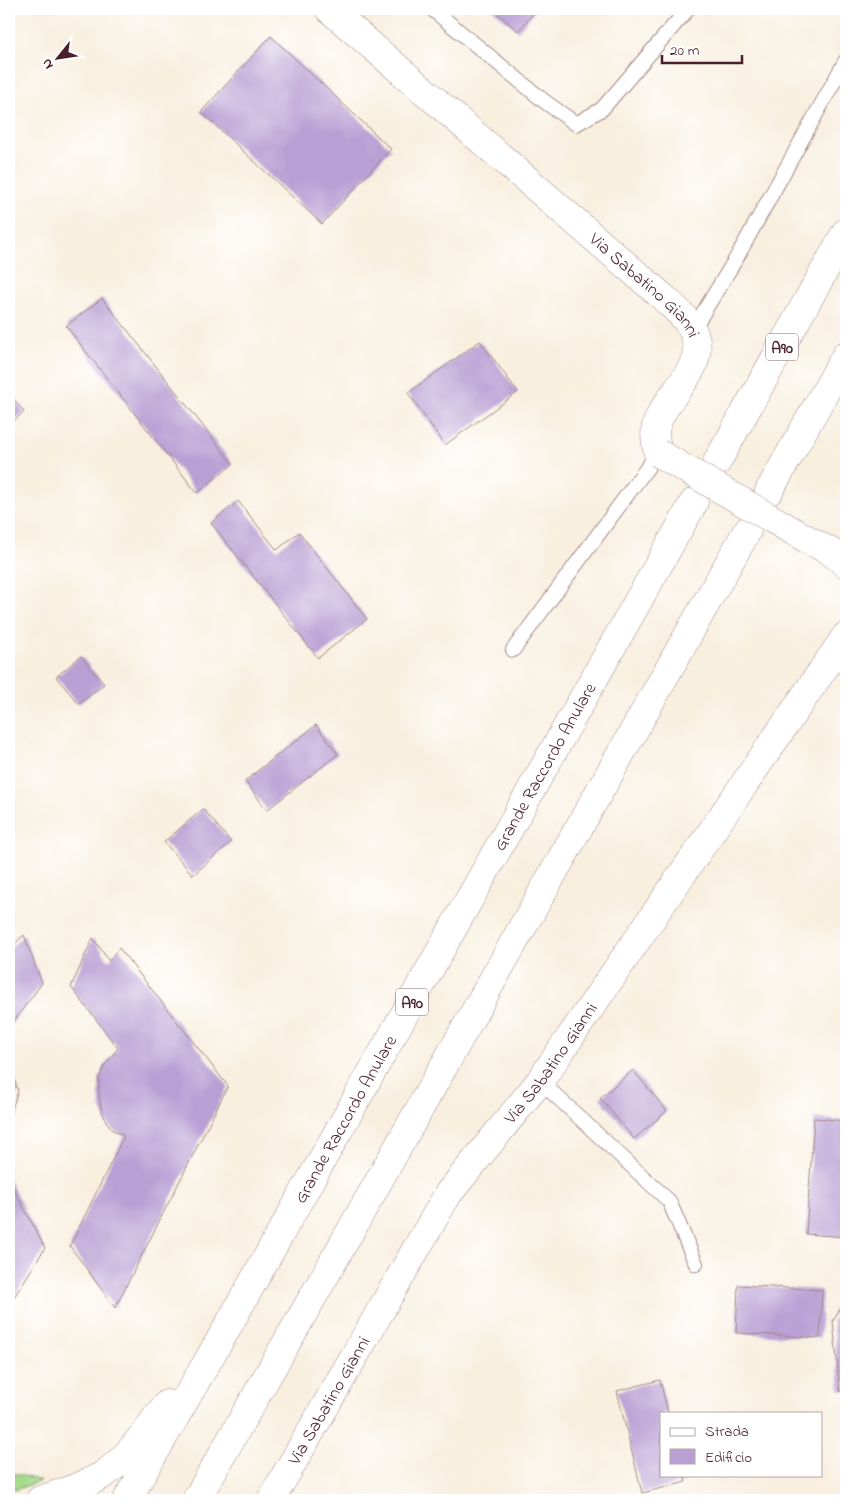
<svg xmlns="http://www.w3.org/2000/svg" width="855" height="1509" font-family="'Indie Flower',sans-serif">
  <style>
    .green { fill: #a4db8c; stroke: #777d5c }
    .building { fill: #b9a0d4 }
    .lines { fill: none; stroke-linecap: round; stroke-linejoin: round }
    .lane-casing { stroke: #a18785; stroke-width: 16 }
    .street-casing { stroke: #a18785; stroke-width: 29 }
    .highway-casing { stroke: #a18785; stroke-width: 29 }
    .lane { stroke: #fff; stroke-width: 14 }
    .street { stroke: #fff; stroke-width: 28 }
    .highway { stroke: #fff; stroke-width: 28 }
    .street-bridge-casing { stroke: #a18785; stroke-width: 29; stroke-linecap: butt }
    .street-bridge { stroke: #fff; stroke-width: 28 }
    .labels { text-anchor: middle; stroke-width: 4.5; stroke-linejoin: round; paint-order: stroke }
    .shield { fill: #fff; stroke: #80626b; stroke-width: 1 }
    .shield-label { font-size: 16px; font-weight: bold; fill: #4a1f2b }
    .street-label { font-size: 18px; fill: #4a1f2b; stroke: #fff }
  </style>
  <rect width="100%" height="100%" fill="#fff"/>
  <filter id="ink" filterUnits="userSpaceOnUse"><feTurbulence type="fractalNoise" baseFrequency=".02" numOctaves="2"/><feDisplacementMap in="SourceGraphic" scale="10" xChannelSelector="R" yChannelSelector="G"/><feConvolveMatrix kernelMatrix="1 2 1 2 8 2 1 2 1" color-interpolation-filters="sRGB"/></filter>
  <filter id="wash" filterUnits="userSpaceOnUse"><feTurbulence type="fractalNoise" baseFrequency=".0096" numOctaves="4" result="noise"/><feDisplacementMap in="SourceGraphic" scale="20" xChannelSelector="R" yChannelSelector="G"/><feGaussianBlur stdDeviation="1.12" result="paint"/><feColorMatrix in="noise" values="0 0 0 0 0 0 0 0 0 0 0 0 0 0 0 0 0 1.4 0 .05"/><feComposite in="paint" operator="in"/></filter>
  <g filter="url(#wash)">
    <rect width="100%" height="100%" fill="#f8efdf"/>
    <!-- green -->
    <path class="green" d="M9,1472L41,1481L9,1492Z"/>
    <g id="blocks">
      <!-- building -->
      <path class="building" d="M492,9H537L518,31Z
        M271,36L391,149L322,224L201,112Z
        M102,298L233,464L197,493L66,326Z
        M480,341L518,392L445,445L408,393Z
        M9,393L24,412L9,425Z
        M238,501L277,550L299,532L367,619L318,658L211,523Z
        M81,656L104,684L79,704L56,677Z
        M316,725L338,754L267,810L245,781Z
        M203,809L231,842L193,875L164,842Z
        M24,935L42,983L9,1028V949Z
        M93,938L109,961L119,948L228,1086L115,1308L70,1246L124,1136L113,1130L106,1121L101,1109L99,1094V1078L105,1065L118,1048L71,987Z
        M9,1062L18,1091L9,1118Z
        M633,1070L667,1111L634,1139L600,1098Z
        M814,1118L846,1121V1237L806,1234Z
        M9,1180L45,1248L9,1305Z
        M738,1285L822,1290L820,1338L736,1333Z
        M846,1299V1391H840L833,1321Z
        M660,1380L668,1413H661V1475H684L686,1482L642,1493L617,1391Z"/>
    </g>
  </g>
  <g filter="url(#ink)">
    <use href="#blocks" fill-opacity="0" stroke="#a18785" stroke-width="1"/>
    <g class="lines">
      <!-- lane casing -->
      <g class="lane-casing">
        <path id="lane" d="M432,9L544,101L576,124L602,109L688,9
          M692,331L737,257L846,60
          M513,650L658,453
          M540,1081L669,1201L696,1264"/>
      </g>
      <!-- street casing -->
      <g class="street-casing">
        <g id="street">
          <path id="s1" d="M329,9L664,298C671,305 680,312 686,320C719,363 667,389 656,426C654,435 656,444 658,453"/>
          <path d="M805,538L831,552L846,564"/>
          <path id="s2" d="M271,1500L448,1194L540,1081L846,636"/>
        </g>
      </g>
      <!-- highway casing -->
      <g class="highway-casing">
        <g id="highway">
          <path d="M717,462L846,232"/>
          <path d="M769,491L846,355"/>
          <path d="M40,1500C60,1493 82,1487 101,1476C129,1459 147,1428 167,1404"/>
          <path id="s3" d="M127,1500L228,1326L694,502"/>
          <path d="M196,1500L326,1274L747,531"/>
        </g>
      </g>
      <!-- lane -->
      <use href="#lane" class="lane"/>
      <!-- street -->
      <use href="#street" class="street"/>
      <!-- highway -->
      <use href="#highway" class="highway"/>
      <!-- street-bridge casing -->
      <g class="street-bridge-casing">
        <path id="street-bridge" d="M658,453L805,538"/>
      </g>
      <!-- street-bridge -->
      <use href="#street-bridge" class="street-bridge"/>
    </g>
  </g>
  <g class="labels">
    <!-- shield labels -->
    <g class="shield">
      <rect x="766" y="333.5" width="32" height="27" rx="4"/>
      <rect x="396" y="988.5" width="32" height="27" rx="4"/>
    </g>
    <g class="shield-label">
      <text x="782" y="353">A90</text>
      <text x="412" y="1008">A90</text>
    </g>
    <!-- street labels -->
    <g class="street-label">
      <text dy="6" stroke="none"><textPath href="#s1" startOffset="420">Via Sabatino Gianni</textPath></text>
      <text dy="6" stroke="none"><textPath href="#s3" startOffset="844">Grande Raccordo Anulare</textPath></text>
      <text dy="6" stroke="none"><textPath href="#s2" startOffset="520">Via Sabatino Gianni</textPath></text>
      <text dy="6" stroke="none"><textPath href="#s3" startOffset="439">Grande Raccordo Anulare</textPath></text>
      <text dy="6" stroke="none"><textPath href="#s2" startOffset="115">Via Sabatino Gianni</textPath></text>
    </g>
  </g>
  <!-- margin -->
  <rect width="855" height="1509" fill="none" stroke="#fff" stroke-width="30"/>
  <!-- legend -->
  <rect x="660" y="1412" width="162" height="65" fill="#ffffff" stroke="#b7a5aa"/>
  <rect x="670" y="1428" width="25" height="8" fill="#ffffff" stroke="#b7a5aa"/>
  <text x="705" y="1436" font-size="15" fill="#4a1f2b">Strada</text>
  <rect x="670" y="1449" width="25" height="15" fill="#b9a0d4" stroke="#b7a5aa"/>
  <text x="705" y="1462" font-size="15" fill="#4a1f2b">Edificio</text>
  <!-- north arrow -->
  <g transform="translate(58 58) rotate(240)" stroke="#ffffff" stroke-width="4" paint-order="stroke">
  <path d="M0-4L9 19L0 12L-9 19Z" fill="#4a1f2b"/>
  <text y="-8" font-size="14" font-weight="bold" text-anchor="middle" fill="#4a1f2b">N</text>
  </g>
  <!-- scale -->
  <path d="M662 55v8h80v-8" fill="none" stroke="#4a1f2b" stroke-width="2.5"/>
  <text x="670" y="55" font-size="15" fill="#4a1f2b" stroke="#ffffff" stroke-width="4" paint-order="stroke">20 m</text>
</svg>
